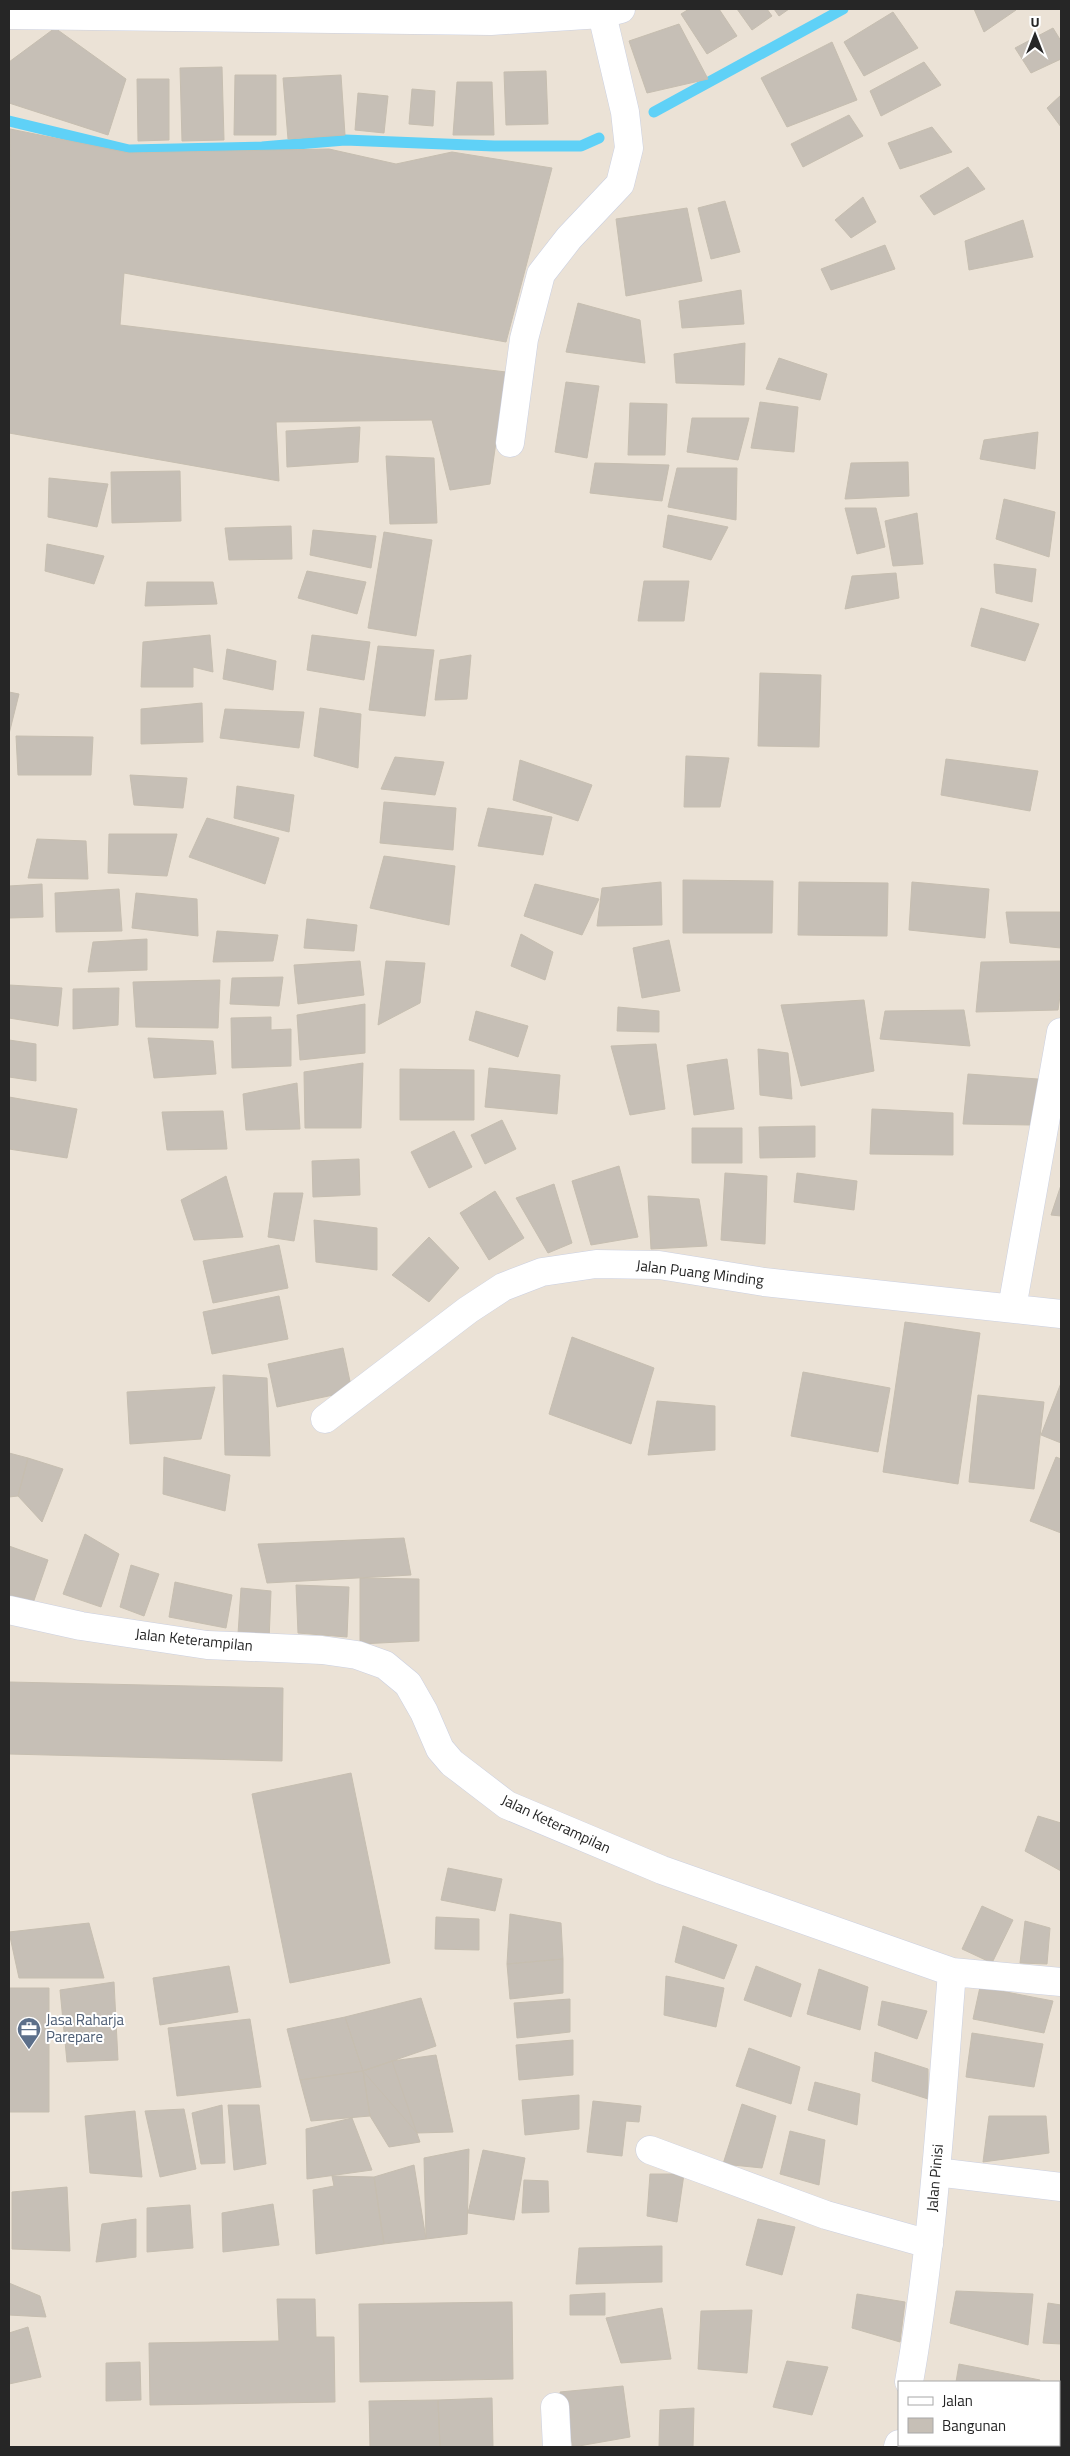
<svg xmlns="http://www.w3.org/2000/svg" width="1070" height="2456" font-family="'Titillium Web',sans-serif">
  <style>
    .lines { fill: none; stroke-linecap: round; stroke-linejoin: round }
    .stream { stroke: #5fd1f7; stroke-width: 11 }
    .building { fill: #c6bfb6; stroke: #c6beb0 }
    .minor-casing { stroke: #cbd0e1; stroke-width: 29 }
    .tertiary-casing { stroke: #cbd0e1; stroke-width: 29 }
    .minor { stroke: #fff; stroke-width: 28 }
    .tertiary { stroke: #fff; stroke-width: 28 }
    .labels { text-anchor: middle; stroke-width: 4; stroke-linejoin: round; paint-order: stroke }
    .street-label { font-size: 15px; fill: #262626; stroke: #fff }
    .service-label { font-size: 15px; fill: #4e5e75; stroke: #fff; text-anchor: start }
  </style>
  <rect width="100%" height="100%" fill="#ebe2d6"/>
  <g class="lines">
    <!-- stream -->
    <path class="stream" d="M654,112L843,9
      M9,121L129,150L262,147L345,140L494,146H581L599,138"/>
  </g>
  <!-- building -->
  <path class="building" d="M689,9H719L737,36L707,54L681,14Z
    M737,9H767L772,16L752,30Z
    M774,9H789L779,16Z
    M974,9H1015L1016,10L984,32Z
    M893,12L918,48L864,76L844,42Z
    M679,24L708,79L647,93L629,41Z
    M55,28L126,79L108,135L9,103V62Z
    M1053,28L1061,41V59L1031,73L1015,48Z
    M832,42L857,100L787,127L761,78Z
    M924,62L941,85L881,116L870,91Z
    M222,67L224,140L182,141L180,68Z
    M546,71L548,124L506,125L504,72Z
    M235,75H276V135H234Z
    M341,75L345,135L288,139L283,78Z
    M137,79H169V140L138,141Z
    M457,82H492L494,135H453Z
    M412,89L435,91L433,126L409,124Z
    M358,93L388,96L384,133L355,130Z
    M1061,95V127L1047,108Z
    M849,115L863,136L803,167L791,144Z
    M932,127L952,152L900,169L888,143Z
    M10,129L129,153L329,149L396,164L452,152L552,168L506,342L124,273L120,325L506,372L490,484L450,490L432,420L276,422L279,481L9,433Z
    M968,167L985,189L934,215L920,196Z
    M863,197L876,222L851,238L835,220Z
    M725,201L740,252L711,259L698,208Z
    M687,208L702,281L626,296L616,219Z
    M1023,220L1033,257L969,270L965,241Z
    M885,245L895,269L831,290L821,269Z
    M741,290L744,324L682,328L679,301Z
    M578,303L640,320L645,363L566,352Z
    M745,343L744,385L676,383L674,354Z
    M779,358L827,374L820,400L766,389Z
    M566,382L599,386L587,458L555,452Z
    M760,402L798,407L794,452L751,448Z
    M630,403L667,404L665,455H628Z
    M692,418H749L738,460L687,452Z
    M360,427L358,462L287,467L286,431Z
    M1038,432L1035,469L980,459L984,440Z
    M386,456L434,458L437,523L390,524Z
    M908,462L909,496L845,499L851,463Z
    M595,463L669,465L662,501L590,493Z
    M677,468H737L736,520L668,507Z
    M180,471L181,521L112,523L111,472Z
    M49,478L108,484L97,527L48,517Z
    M1004,499L1055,512L1049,557L996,539Z
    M845,508H876L885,547L857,554Z
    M917,513L923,564L893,566L885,521Z
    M668,515L728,527L711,560L663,547Z
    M291,526L292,559L229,560L225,528Z
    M313,530L376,536L371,568L310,555Z
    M384,532L432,540L416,636L368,628Z
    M47,544L104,556L94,584L45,571Z
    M994,564L1036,569L1032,602L996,593Z
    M307,571L366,582L357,614L298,598Z
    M896,573L899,598L845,609L852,576Z
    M644,581H689L684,621H638Z
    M147,582H213L217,604L145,606Z
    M981,608L1039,624L1025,661L971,646Z
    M210,635L213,672L193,667V687H141L143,642Z
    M312,635L370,642L364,680L307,670Z
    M378,646L434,650L425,716L369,710Z
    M227,649L276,661L273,690L223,679Z
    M471,655L467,699L435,700L440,660Z
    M760,673L821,675L819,747L758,746Z
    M9,692L19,694L9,734Z
    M202,703L203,742L141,744V709Z
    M320,708L361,714L358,768L314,756Z
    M225,709L304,712L299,748L220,738Z
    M16,736L93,737L91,775H18Z
    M686,756L729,758L720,807H684Z
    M395,757L444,762L435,795L381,789Z
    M946,759L1038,771L1030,811L941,795Z
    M520,760L592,785L578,821L513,800Z
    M130,775L187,778L183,808L134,805Z
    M237,786L294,795L289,832L234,818Z
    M384,802L456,808L453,850L380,843Z
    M488,808L552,817L543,855L478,846Z
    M207,818L279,838L265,884L189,857Z
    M109,834H177L167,876L108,873Z
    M37,839L86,841L88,879L28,878Z
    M384,856L455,866L449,925L370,908Z
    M683,880L773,881L772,933H683Z
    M661,882L662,925L597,926L602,888Z
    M799,882L888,883L887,936L798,935Z
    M912,882L989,889L985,938L909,930Z
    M42,884L43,917L9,918V886Z
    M535,884L599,899L582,935L524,916Z
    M119,889L122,931L56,932L55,893Z
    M136,893L197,899L198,936L132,928Z
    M1006,912H1061V948L1010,943Z
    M307,919L357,925L354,951L304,948Z
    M217,931L278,935L273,961L213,962Z
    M521,934L553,952L545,980L511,966Z
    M147,939V970L88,972L93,942Z
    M669,940L680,991L642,998L633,948Z
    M360,961L364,995L298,1004L294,965Z
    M386,961L425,963L420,1003L378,1025Z
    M1061,961V989L1058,1010L976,1012L981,962Z
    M283,977L279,1006L230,1004L232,978Z
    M220,980L218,1028L136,1027L133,982Z
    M9,985L62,988L58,1026L9,1018Z
    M119,988L118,1025L73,1029V989Z
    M864,1000L874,1071L801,1086L781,1005Z
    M365,1004V1053L300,1060L297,1015Z
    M618,1007L659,1011V1032L617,1031Z
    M964,1010L970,1046L880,1039L885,1011Z
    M476,1011L528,1026L518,1057L469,1040Z
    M271,1017V1030L291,1029V1066L232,1068L231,1018Z
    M148,1038L213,1041L216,1074L154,1078Z
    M9,1040L36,1044V1081L9,1077Z
    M656,1044L665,1109L630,1115L611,1046Z
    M758,1049L788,1053L792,1099L760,1095Z
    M727,1059L734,1109L694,1115L687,1065Z
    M363,1063L361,1128H305L304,1072Z
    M489,1068L560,1075L557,1114L485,1107Z
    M400,1069L474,1070V1120H400Z
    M968,1074L1038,1079L1031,1125L963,1124Z
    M297,1083L300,1129L246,1130L243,1094Z
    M9,1097L77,1109L67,1158L9,1149Z
    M872,1109L953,1113V1155L870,1154Z
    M223,1111L227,1149L167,1150L162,1112Z
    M502,1120L516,1149L485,1164L471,1135Z
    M815,1126V1157L760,1158L759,1127Z
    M692,1128H742V1163H692Z
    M454,1131L472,1167L429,1188L411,1152Z
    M359,1159L360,1195L313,1197L312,1161Z
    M619,1166L638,1237L591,1245L572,1181Z
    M725,1173L767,1176L765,1244L721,1240Z
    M797,1173L857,1181L854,1210L794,1202Z
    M226,1176L243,1237L194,1240L181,1200Z
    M554,1184L572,1243L548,1253L516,1198Z
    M1061,1185V1216L1051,1215Z
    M495,1191L524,1238L489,1260L460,1213Z
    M274,1193H303L294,1241L268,1237Z
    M648,1196L699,1199L707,1246L651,1249Z
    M314,1220L377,1228V1270L316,1262Z
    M429,1237L459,1268L429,1302L392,1275Z
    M279,1245L288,1288L213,1303L203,1261Z
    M279,1296L288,1339L212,1354L203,1312Z
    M905,1322L980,1333L958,1484L883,1472Z
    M572,1337L654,1368L631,1444L549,1414Z
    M343,1348L352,1391L277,1407L268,1364Z
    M803,1372L890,1388L878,1452L791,1436Z
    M223,1375L267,1378L270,1456L225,1455Z
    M1061,1383V1443L1041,1435Z
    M215,1387L201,1439L130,1444L127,1392Z
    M978,1395L1044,1402L1034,1489L969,1482Z
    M657,1401L715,1406V1450L648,1455Z
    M9,1453L28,1458L18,1496L9,1497Z
    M164,1457L230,1475L225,1511L163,1494Z
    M1056,1457L1061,1459V1533L1030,1521Z
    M28,1458L63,1469L42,1522L18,1496Z
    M85,1534L119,1554L101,1607L63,1594Z
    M404,1538L411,1575L267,1583L258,1544Z
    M9,1546L48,1560L31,1609L9,1601Z
    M131,1565L159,1574L144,1616L120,1607Z
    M360,1578L419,1579V1641L360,1644Z
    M175,1582L232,1595L226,1628L169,1617Z
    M296,1585L349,1587L347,1637L298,1633Z
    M241,1588L271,1591L269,1641L238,1634Z
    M9,1682L283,1688L282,1761L9,1754Z
    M351,1773L390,1963L290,1983L252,1794Z
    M1038,1816L1061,1823V1871L1025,1851Z
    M448,1868L502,1879L495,1911L441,1900Z
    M982,1906L1013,1920L992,1963L962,1949Z
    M510,1914L561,1923L563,1959L507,1964Z
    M436,1917L479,1919V1950L435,1949Z
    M1025,1921L1050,1928L1047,1964L1020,1963Z
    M89,1923L104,1978H19L9,1932Z
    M683,1926L737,1945L724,1979L675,1962Z
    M563,1959V1993L510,1999L507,1964Z
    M229,1966L238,2012L160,2025L153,1978Z
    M756,1966L801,1984L791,2017L744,2000Z
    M819,1969L868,1987L860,2030L807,2014Z
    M666,1976L724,1988L716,2027L664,2015Z
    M114,1982L118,2060L67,2062L60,1990Z
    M980,1987L1053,2001L1044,2033L973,2019Z
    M9,1988H49V2112H9Z
    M421,1998L436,2046L363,2071L345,2017Z
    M570,1999V2032L517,2038L514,2003Z
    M882,2001L927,2011L917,2039L878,2025Z
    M345,2017L363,2071L300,2080L287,2029Z
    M250,2019L261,2087L177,2096L168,2028Z
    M972,2033L1043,2044L1034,2087L966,2077Z
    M573,2040V2075L519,2080L516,2045Z
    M749,2048L800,2067L791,2104L736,2086Z
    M875,2052L928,2069V2099L872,2081Z
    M436,2055L453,2132L417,2133L363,2071L392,2061Z
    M392,2061L420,2142L389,2147L370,2116L363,2071Z
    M363,2071L370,2116L311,2121L300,2080Z
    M815,2082L860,2094L857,2125L808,2110Z
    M579,2095V2129L525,2135L522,2100Z
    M593,2101L641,2106L639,2122L626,2121L622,2156L587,2152Z
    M742,2104L776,2116L762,2168L723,2164Z
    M222,2105L225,2163L201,2164L192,2113Z
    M228,2105H259L266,2164L234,2170Z
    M184,2109L196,2169L160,2177L145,2111Z
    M135,2111L142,2177L90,2173L85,2116Z
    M989,2116H1046L1049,2153L983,2162Z
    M352,2118L372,2170L307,2179L306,2129Z
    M790,2131L825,2140L819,2185L780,2174Z
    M469,2149L467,2234L426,2239L424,2158Z
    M483,2150L525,2158L514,2220L468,2213Z
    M414,2165L426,2239L384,2244L374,2177Z
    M650,2174H684L677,2222L647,2216Z
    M332,2176L374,2177L384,2244L316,2254L313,2190L334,2186Z
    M524,2180L548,2181L549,2212L522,2213Z
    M67,2187L70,2251L12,2249V2192Z
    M273,2204L279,2245L223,2252L222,2213Z
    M190,2205L193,2248L147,2252V2208Z
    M136,2219V2257L96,2262L102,2224Z
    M758,2219L795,2227L782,2275L746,2265Z
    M662,2246V2282L576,2284L579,2248Z
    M9,2283L40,2296L46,2317L9,2315Z
    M956,2291L1033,2294L1028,2345L950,2323Z
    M605,2293V2315H570V2295Z
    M857,2294L905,2302L900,2342L852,2328Z
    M277,2299H315L316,2337H334L335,2402L150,2405L149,2343L279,2341Z
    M512,2302L513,2379L360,2382L359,2304Z
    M1048,2303L1061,2305V2344L1043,2343Z
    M662,2308L671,2359L621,2363L606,2318Z
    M752,2310L747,2373L698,2369L701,2311Z
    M28,2327L41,2377L9,2384V2333Z
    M787,2361L828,2367L812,2415L773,2407Z
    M140,2362L141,2400L106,2401V2363Z
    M959,2364L1040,2380L1039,2382H956Z
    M623,2386L630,2437L573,2447L560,2392Z
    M492,2398L493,2447H440L438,2400Z
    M438,2400L440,2447H370L369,2401Z
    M694,2408L693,2447H659L660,2410Z
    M1021,2445V2447H993V2446Z"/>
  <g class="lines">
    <!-- minor casing -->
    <g class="minor-casing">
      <path id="minor" d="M510,443L524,339L541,274L569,238L620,184L629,148L625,112L602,14
        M1012,1308L1061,1032
        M325,1419L468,1310L503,1287L542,1272L596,1264L659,1265L764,1282L1061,1314
        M9,1610L81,1626L207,1645L322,1650L357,1655L385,1665L408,1684L424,1712L440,1749L452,1763L507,1805L662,1870L952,1972L1061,1982
        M650,2150L826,2215L929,2244
        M936,2172L1061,2187
        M909,2382C933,2247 941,2109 952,1972
        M555,2407L557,2447
        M898,2447L899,2444"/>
    </g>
    <!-- tertiary casing -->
    <g class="tertiary-casing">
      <path id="tertiary" d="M9,15L491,21L602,14L621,9"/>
    </g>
    <!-- minor -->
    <use href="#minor" class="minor"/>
    <!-- tertiary -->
    <use href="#tertiary" class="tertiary"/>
  </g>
  <!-- icons -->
  <defs>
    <g id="office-pin" transform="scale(1.25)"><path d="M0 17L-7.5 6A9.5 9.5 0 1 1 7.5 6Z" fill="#5c6f8a" stroke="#fff"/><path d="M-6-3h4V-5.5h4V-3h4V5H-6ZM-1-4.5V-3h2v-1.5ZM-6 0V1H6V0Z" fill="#fff"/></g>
  </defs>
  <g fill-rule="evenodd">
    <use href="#office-pin" x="29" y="2029"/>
  </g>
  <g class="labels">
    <!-- street labels -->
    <g class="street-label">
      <text transform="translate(700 1273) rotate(7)" y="5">Jalan Puang Minding</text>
      <text transform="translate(194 1640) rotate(6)" y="5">Jalan Keterampilan</text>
      <text transform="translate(556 1824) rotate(25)" y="5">Jalan Keterampilan</text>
      <text transform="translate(935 2178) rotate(-85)" y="5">Jalan Pinisi</text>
    </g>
    <!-- service labels -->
    <g class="service-label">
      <text x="46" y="2025">Jasa Raharja<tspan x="46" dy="17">Parepare</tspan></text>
    </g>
  </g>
  <!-- border -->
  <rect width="1070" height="2456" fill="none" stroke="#262626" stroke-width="20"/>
  <!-- legend -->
  <rect x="898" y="2381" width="162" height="65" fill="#ffffff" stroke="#a8a8a8"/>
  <rect x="908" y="2397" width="25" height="8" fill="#ffffff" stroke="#a8a8a8"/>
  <text x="942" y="2406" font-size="15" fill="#262626">Jalan</text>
  <rect x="908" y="2418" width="25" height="15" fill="#c6bfb6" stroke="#a8a8a8"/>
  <text x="942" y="2431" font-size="15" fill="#262626">Bangunan</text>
  <!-- north arrow -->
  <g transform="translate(1035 35)" stroke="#ffffff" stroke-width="4" paint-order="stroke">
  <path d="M0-4L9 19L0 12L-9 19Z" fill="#262626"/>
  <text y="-8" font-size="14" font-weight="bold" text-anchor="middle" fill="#262626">U</text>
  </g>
</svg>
